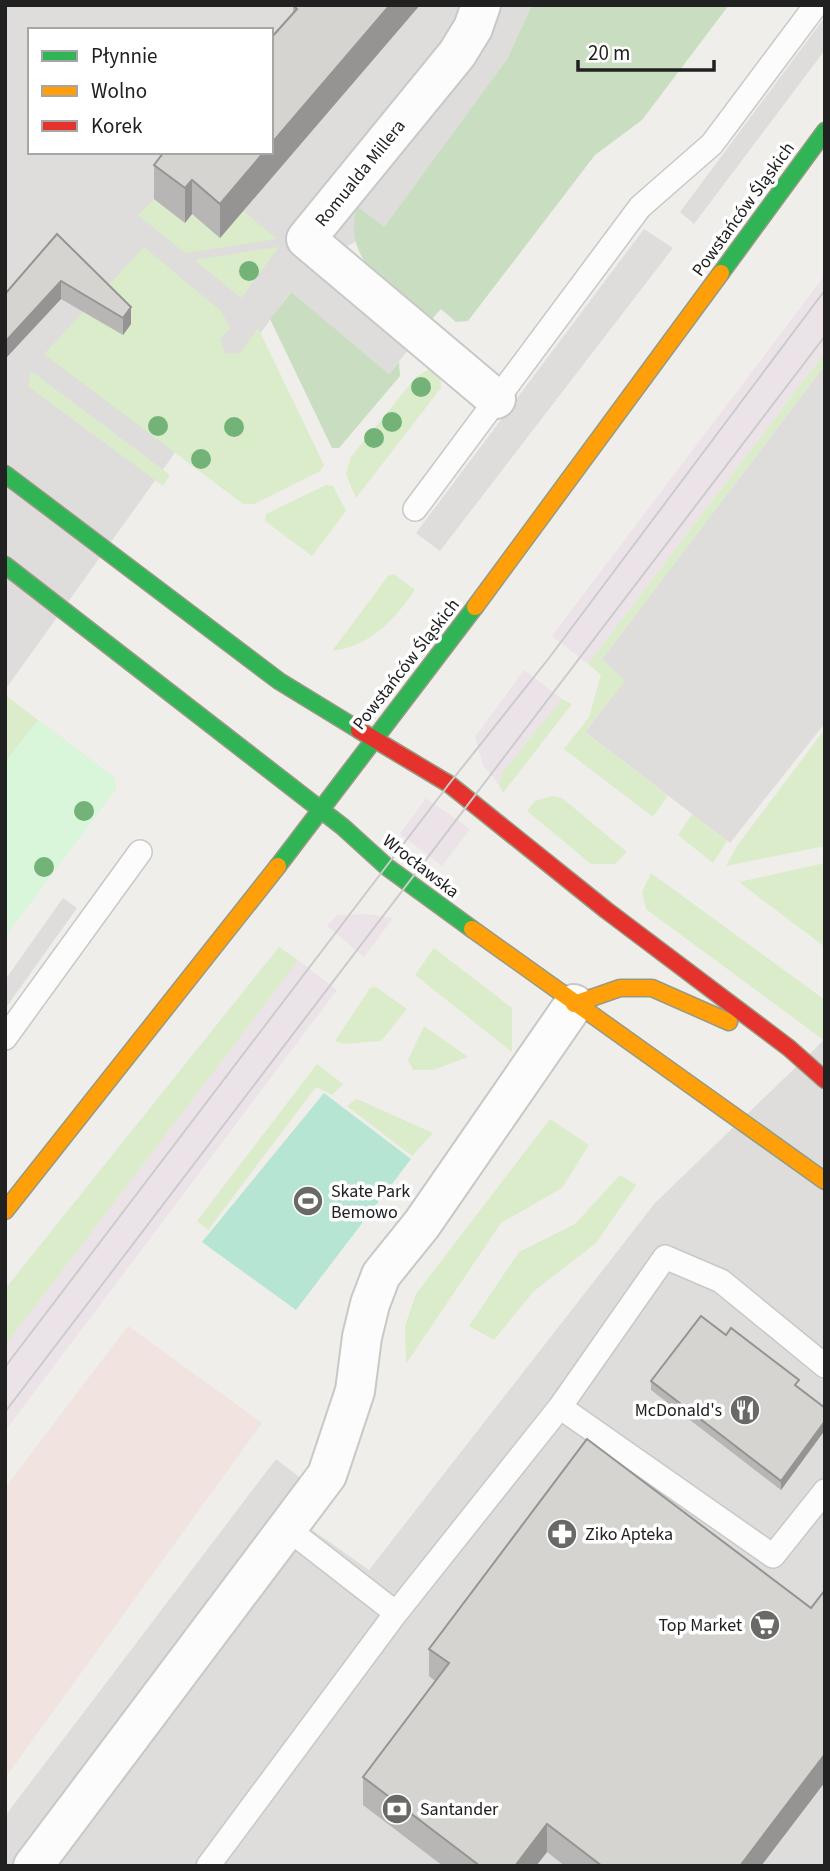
<svg xmlns="http://www.w3.org/2000/svg" width="830" height="1871" font-family="'Source Sans 3',sans-serif">
  <style>
    .residential { fill: #dedddb; fill-rule: evenodd }
    .commercial { fill: #f0e3e0 }
    .industrial { fill: #ece3e8 }
    .grass { fill: #dbecca }
    .forest { fill: #c9dec0 }
    .park { fill: #d9f5da }
    .pitch { fill: #b6e6d3 }
    .lines { fill: none; stroke-linecap: round; stroke-linejoin: round }
    .lane-casing { stroke: #c8c8c6; stroke-width: 26 }
    .street-casing { stroke: #c8c8c6; stroke-width: 42 }
    .fast-casing { stroke: #979a82; stroke-width: 19 }
    .slow-casing { stroke: #979a82; stroke-width: 19 }
    .jam-casing { stroke: #979a82; stroke-width: 19 }
    .lane { stroke: #fdfcfc; stroke-width: 23 }
    .street { stroke: #fdfcfc; stroke-width: 38 }
    .fast { stroke: #30b455; stroke-width: 16 }
    .slow { stroke: #ff9f0a; stroke-width: 16 }
    .jam { stroke: #e5322d; stroke-width: 16 }
    .tram { stroke: #cbcbcb; stroke-width: 2 }
    .tree { fill: #73b378 }
    .wall { fill: #b8b6b4 }
    .shaded-wall { fill: #969492 }
    .building { fill: #d6d4d1; stroke: #969492; stroke-width: 2 }
    .labels { text-anchor: middle; stroke-width: 7; stroke-linejoin: round; paint-order: stroke }
    .street-label { font-size: 18px; fill: #212121; stroke: #fff }
    .poi-label { font-size: 18px; fill: #212121; stroke: #fff; text-anchor: start }
  </style>
  <rect width="100%" height="100%" fill="#efeeea"/>
  <!-- residential -->
  <path class="residential" d="M5,5H532L507,59L384,227L309,266L408,350L389,374L290,292L5,690ZM30,30H271V152H30Z
    M825,17V50L694,224L680,212Z
    M644,229L673,248L440,551L416,533Z
    M825,365V723L730,843L585,732L624,682L602,659Z
    M63,898L77,908L5,1009V980Z
    M825,1039V1866H5V1816L276,1459L330,1501L311,1529L369,1570L655,1203Z"/>
  <!-- commercial -->
  <path class="commercial" d="M128,1326L262,1423L5,1778V1488Z"/>
  <!-- industrial -->
  <path class="industrial" d="M825,275V352L588,664L552,636Z
    M524,670L562,699L501,774L499,785L483,765L475,737Z
    M426,798L470,829L442,866L400,834Z
    M367,914L393,918L364,957L327,926L337,915Z
    M298,960L337,990L5,1431V1346Z"/>
  <!-- grass -->
  <path class="grass" d="M154,199L184,223L192,214L220,238L243,211L277,239L185,253L138,215Z
    M144,247L221,311L230,328L220,340L225,353L240,354L257,329L260,332L324,465L320,471L254,504H243L44,354Z
    M279,247L241,298L195,260Z
    M825,352V365L602,659L625,681L585,732L668,796L653,817L564,749L589,717L601,675L588,664Z
    M429,369L440,377L441,388L356,498L346,474L351,457L416,377Z
    M31,371L170,475L163,486L28,386Z
    M326,485L333,486L346,511L312,556L265,521L266,514Z
    M394,574L415,590C394,620 371,646 332,651L388,576Z
    M5,695L115,778L116,789L5,783Z
    M562,699L572,704L503,793L499,785L501,774Z
    M825,729V846L726,866L737,846Z
    M552,796L562,798L627,852L615,864H591L527,811L535,801Z
    M692,814L727,841L713,863L678,835Z
    M825,863V947L739,882Z
    M651,873L825,1000V1041L646,909L642,892Z
    M279,947L298,960L294,966L5,1346V1289Z
    M434,948L512,1008V1052L415,975Z
    M376,987L407,1009L381,1041L344,1044L335,1041L370,988Z
    M424,1026L468,1057L433,1070H413L408,1060Z
    M317,1064L343,1084L332,1095L316,1087L208,1230L197,1221Z
    M357,1099L433,1133L412,1156L347,1106Z
    M550,1119L589,1145L562,1188L501,1223L406,1364L405,1326L416,1294Z
    M620,1175L636,1185L596,1243L534,1291L494,1340L469,1326L519,1252L575,1224Z"/>
  <!-- forest -->
  <path class="forest" d="M532,5H729L642,120L595,155L468,321L456,322L441,309L431,320C392,287 341,264 357,206L384,227L507,59Z
    M291,292L389,374L399,362L400,376L339,448H332L270,319Z"/>
  <!-- park -->
  <path class="park" d="M38,720L115,778L116,789L5,937V762Z"/>
  <!-- pitch -->
  <path class="pitch" d="M324,1093L411,1159L296,1310L202,1242Z"/>
  <g class="lines">
    <!-- lane casing -->
    <g class="lane-casing">
      <path id="lane" d="M415,509L640,207L712,144L816,5
        M5,1038L140,852
        M825,1366L721,1281L665,1257L560,1407L773,1556L825,1491
        M288,1529L396,1613
        M208,1866L396,1613L560,1407"/>
    </g>
    <!-- street casing -->
    <g class="street-casing">
      <path id="street" d="M481,5L473,28L457,54L306,239L496,399
        M33,1866L327,1475L355,1391L362,1337L370,1304L381,1275L422,1224L574,1004"/>
    </g>
    <!-- fast casing -->
    <g class="fast-casing">
      <path id="fast" d="M721,273L825,131
        M5,474L279,681L359,730
        M5,565L343,827L387,867L472,929
        M278,866L475,607"/>
    </g>
    <!-- slow casing -->
    <g class="slow-casing">
      <path id="slow" d="M475,607L721,273
        M472,929L825,1181
        M574,1004L620,988H652L729,1022
        M5,1211L278,866"/>
    </g>
    <!-- jam casing -->
    <g class="jam-casing">
      <path id="jam" d="M359,730L449,784L606,910L789,1048L825,1080"/>
    </g>
    <!-- lane -->
    <use href="#lane" class="lane"/>
    <!-- street -->
    <use href="#street" class="street"/>
    <!-- fast -->
    <use href="#fast" class="fast"/>
    <!-- slow -->
    <use href="#slow" class="slow"/>
    <!-- jam -->
    <use href="#jam" class="jam"/>
    <!-- tram -->
    <path class="tram" d="M5,1367L449,784L549,658L825,290
      M5,1412L825,336"/>
  </g>
  <!-- trees -->
  <g class="tree">
    <circle cx="249" cy="271" r="10"/>
    <circle cx="421" cy="387" r="10"/>
    <circle cx="392" cy="422" r="10"/>
    <circle cx="158" cy="426" r="10"/>
    <circle cx="234" cy="427" r="10"/>
    <circle cx="374" cy="438" r="10"/>
    <circle cx="201" cy="459" r="10"/>
    <circle cx="84" cy="811" r="10"/>
    <circle cx="44" cy="867" r="10"/>
  </g>
  <!-- wall -->
  <path class="wall" d="M293,5H420L220,238L192,214L185,223L154,199V165L271,152L293,13Z
    M57,234L131,324L123,335L61,299L6,358L5,357V294Z
    M651,1381L799,1389L825,1408V1430L781,1490L651,1390Z
    M825,1590V1782L761,1866H565L547,1852L536,1866H443L363,1805V1777L435,1681L429,1676V1649L811,1608Z"/>
  <!-- shaded-wall -->
  <path class="shaded-wall" d="M390,5H420L220,238V204L264,152H271V144Z
    M192,180V214L185,223V188Z
    M61,281V299L6,358V341Z
    M131,307V324L123,335V318Z
    M825,1421V1430L781,1490V1481Z
    M825,1754V1782L761,1866H740Z
    M547,1824V1852L536,1866H515Z"/>
  <!-- building -->
  <path class="building" d="M293,5H390L271,144V38L297,9Z
    M164,152H264L220,204L192,180L185,188L154,165Z
    M57,234L131,307L123,318L61,281L6,341L5,340V294Z
    M701,1316L726,1335L731,1328L799,1380L795,1385L825,1408V1421L781,1481L651,1381Z
    M587,1439L811,1608L825,1590V1754L740,1866H602L547,1824L515,1866H480L363,1777L449,1663L429,1649Z"/>
  <!-- icons -->
  <defs>
    <g id="stadium-disc" transform="scale(1.575)"><circle r="9.5" fill="#696967" stroke="#fff"/><path d="M0-5a6.5 5 0 1 0 0 10a6.5 5 0 1 0 0-10ZM-3.5-1.8h7v3.6h-7Z" fill="#fff"/></g>
    <g id="restaurant-disc" transform="scale(1.575)"><circle r="9.5" fill="#696967" stroke="#fff"/><path d="M-5-6h1v4h1v-4h1v4h1v-4h1v5L-1.5 .5V6h-2V.5L-5-1ZM5-6V6H3V1.5H1.5Q1.5-4 5-6Z" fill="#fff"/></g>
    <g id="pharmacy-disc" transform="scale(1.575)"><circle r="9.5" fill="#696967" stroke="#fff"/><path d="M-2-6h4v4h4v4h-4v4h-4v-4h-4v-4h4Z" fill="#fff"/></g>
    <g id="supermarket-disc" transform="scale(1.575)"><circle r="9.5" fill="#696967" stroke="#fff"/><path d="M-6-5.5h2.5l.6 2H6L4.5 2H-2.5L-4.4-4H-6ZM-1.5 3.2a1.3 1.3 0 1 0 .1 0ZM3 3.2a1.3 1.3 0 1 0 .1 0Z" fill="#fff"/></g>
    <g id="bank-disc" transform="scale(1.575)"><circle r="9.5" fill="#696967" stroke="#fff"/><path d="M-6-4H6V4H-6ZM0-2.3a2.3 2.3 0 1 0 0 4.6a2.3 2.3 0 1 0 0-4.6Z" fill="#fff"/></g>
  </defs>
  <g fill-rule="evenodd">
    <use href="#stadium-disc" x="308" y="1201"/>
    <use href="#restaurant-disc" x="745" y="1410"/>
    <use href="#pharmacy-disc" x="562" y="1534"/>
    <use href="#supermarket-disc" x="765" y="1625"/>
    <use href="#bank-disc" x="397" y="1809"/>
  </g>
  <g class="labels">
    <!-- street labels -->
    <g class="street-label">
      <text transform="translate(360 173) rotate(-51)" y="6">Romualda Millera</text>
      <text transform="translate(743 209) rotate(-54)" y="6">Powstańców Śląskich</text>
      <text transform="translate(406 664) rotate(-52)" y="6">Powstańców Śląskich</text>
      <text transform="translate(421 866) rotate(38)" y="6">Wrocławska</text>
    </g>
    <!-- poi labels -->
    <g class="poi-label">
      <text x="331" y="1197">Skate Park<tspan x="331" dy="21">Bemowo</tspan></text>
      <text x="722" y="1416" text-anchor="end">McDonald's</text>
      <text x="585" y="1540">Ziko Apteka</text>
      <text x="742" y="1631" text-anchor="end">Top Market</text>
      <text x="420" y="1815">Santander</text>
    </g>
  </g>
  <!-- border -->
  <rect width="830" height="1871" fill="none" stroke="#212121" stroke-width="14"/>
  <!-- legend -->
  <rect x="28" y="28" width="245" height="126" fill="#ffffff" stroke="#a6a6a6" stroke-width="2"/>
  <rect x="42" y="51" width="35" height="10" fill="#30b455" stroke="#a6a6a6" stroke-width="2"/>
  <text x="91" y="63" font-size="21" fill="#212121">Płynnie</text>
  <rect x="42" y="86" width="35" height="10" fill="#ff9f0a" stroke="#a6a6a6" stroke-width="2"/>
  <text x="91" y="98" font-size="21" fill="#212121">Wolno</text>
  <rect x="42" y="121" width="35" height="10" fill="#e5322d" stroke="#a6a6a6" stroke-width="2"/>
  <text x="91" y="133" font-size="21" fill="#212121">Korek</text>
  <!-- scale -->
  <path d="M578 60v10h136v-10" fill="none" stroke="#212121" stroke-width="3.5"/>
  <text x="588" y="60" font-size="21" fill="#212121" stroke="#ffffff" stroke-width="5" paint-order="stroke">20 m</text>
</svg>
